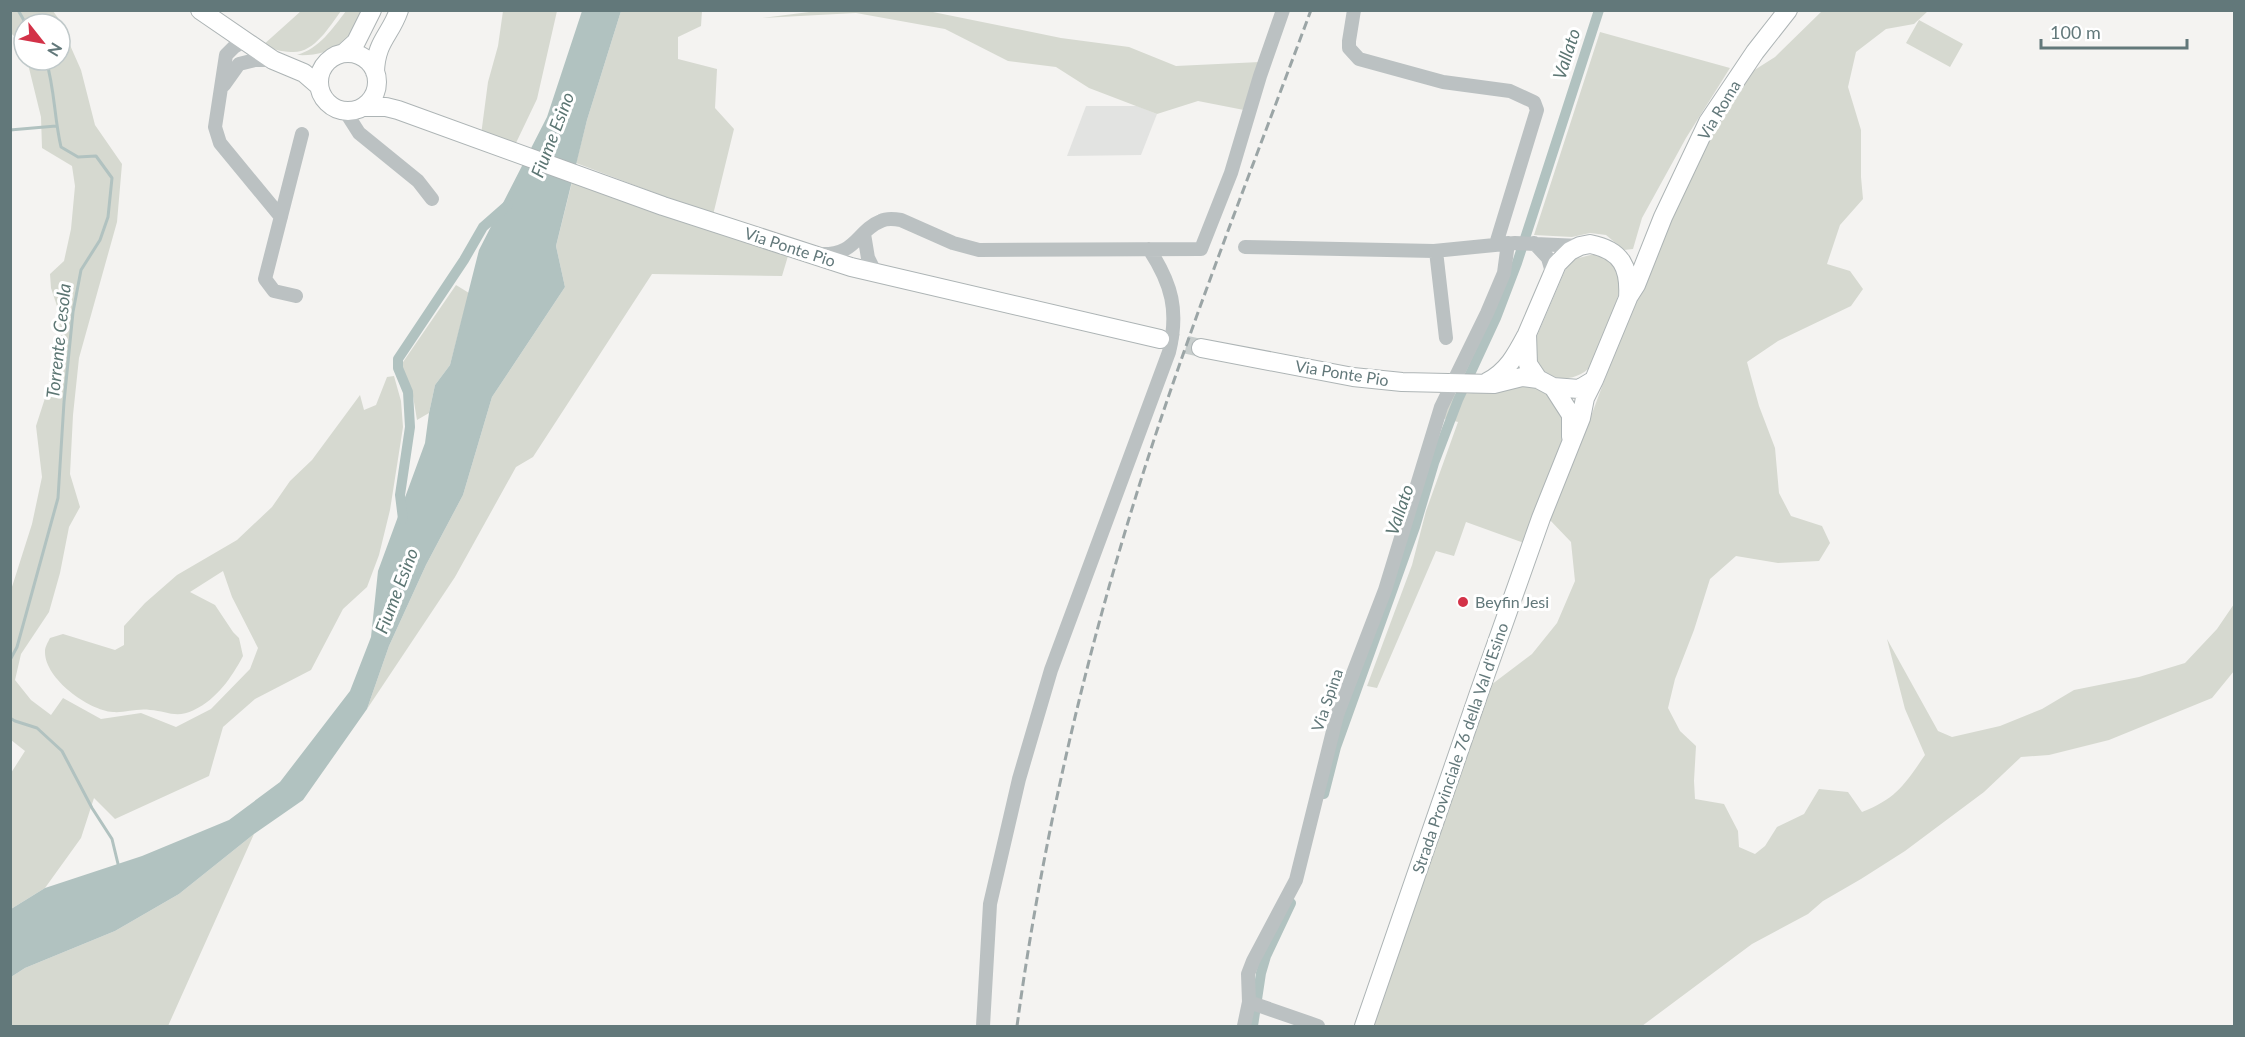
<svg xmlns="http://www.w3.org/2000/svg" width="2245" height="1037" font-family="Lato,sans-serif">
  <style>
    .built { fill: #e2e3e1 }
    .green { fill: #d6d9d0 }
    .water { fill: #b1c2c0 }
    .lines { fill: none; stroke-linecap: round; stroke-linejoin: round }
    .stream { stroke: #b1c2c0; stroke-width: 3 }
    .canal { stroke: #b1c2c0; stroke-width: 10 }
    .major-tunnel { stroke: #c8cecd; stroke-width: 18; stroke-dasharray: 18 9; stroke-linecap: butt }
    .major-casing { stroke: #adb4b5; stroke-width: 20 }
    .minor { stroke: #bbc1c2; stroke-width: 14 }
    .major { stroke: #fff; stroke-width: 18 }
    .rail { stroke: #9ba5a6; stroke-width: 3; stroke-dasharray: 9 4.5; stroke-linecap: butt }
    .poi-dot { fill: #d33248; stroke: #fff; stroke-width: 2 }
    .labels { text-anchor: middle; stroke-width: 6; stroke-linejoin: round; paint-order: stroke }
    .street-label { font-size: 16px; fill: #62787a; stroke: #fff }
    .poi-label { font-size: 16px; fill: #62787a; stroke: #fff; text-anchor: start }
    .water-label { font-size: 18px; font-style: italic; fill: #5c7673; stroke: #fff }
  </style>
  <rect width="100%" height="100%" fill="#f4f3f1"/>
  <!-- built -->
  <path class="built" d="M1086,106H1137L1157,114L1141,155L1067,156Z"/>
  <!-- green -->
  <path class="green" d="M825,10L928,11L1061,38L1129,47L1176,66L1260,62L1244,110L1198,101L1157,114L1089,88L1056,67L1008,61L945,29L856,13L761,18Z
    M11,11H53L58,18L81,70L95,125L122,164L117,222L79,358L73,415L70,474L80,507L69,527L60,573L49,612L21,654L15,680L31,700L51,715L63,698L101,719L141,713L176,727L211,709L250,669L258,648L232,597L223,571L190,592L215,605L233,632L239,638L243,656C232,677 217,699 194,710C176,719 167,711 150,710C137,708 125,713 113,712C88,710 44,678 45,651C45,647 48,642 50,638L63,634L115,650L124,645V626L145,603L177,575L237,540L272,507L290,481L312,460L360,395L364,410L376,405L387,377L394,376L401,401L403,427L390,510L379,555L367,587L343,609L311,670L255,699L223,727L209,776L115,819L94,798L81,838L45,888L11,909V773L25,751L11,740V590L32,524L42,477L36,426L46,395L59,342L60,315L51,288L50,274L64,261L71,229L75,186L72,166L42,148L41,117L27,60H60V24H24V47L11,33Z
    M301,11H341C329,27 314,54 291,52C281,52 271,48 262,46Z
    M346,11H365C354,41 330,57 297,55C320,48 332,29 346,11Z
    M503,11H557L537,99L515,145L481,135L488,82L498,46Z
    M621,11H702L701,26L678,37V59L717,69L715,108L734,129L713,215L576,163L587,120Z
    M1822,11H1928L1914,24L1886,29L1856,52L1848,87L1861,130V177L1863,199L1840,225L1827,264L1850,271L1863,289L1851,306L1778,341L1747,362L1759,406L1775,448L1779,493L1791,516L1822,526L1830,543L1819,561L1778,563L1736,556L1710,579L1694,630L1675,679L1668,708L1680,731L1696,746L1694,781L1695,799L1724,804L1738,831L1739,847L1755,854L1765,846L1777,827L1804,814L1819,789L1848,792L1862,812C1896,799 1905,784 1925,755L1905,709L1887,639L1938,731L1952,737L2000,726L2042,709L2074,690L2139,677L2185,663L2217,629L2234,604V671L2212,698L2109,740L2049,755L2021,757L1984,792L1905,851L1861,879L1823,901L1808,914L1752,944L1642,1026H1373L1487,688L1532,654L1557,623L1575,581L1571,542L1548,518L1590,419L1633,303L1707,140L1745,76L1775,57Z
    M1919,20L1963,44L1950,67L1906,43Z
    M1600,32L1730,68L1686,138L1642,218L1633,249L1624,250L1606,235L1590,233L1572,237L1534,235Z
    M572,182L788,256L782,276L652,274L533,457L516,467L455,577L367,709L389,646L426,565L463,495L492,397L565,287L556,246Z
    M1594,254C1634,267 1618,299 1607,327C1603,338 1600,352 1594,362C1582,381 1552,385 1539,365C1535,358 1535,351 1534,343L1567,266L1575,259Z
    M456,285L469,293L450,365L435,385L429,413L417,420L413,396L401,365Z
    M1517,385H1533L1552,398L1565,413L1566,430L1524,543L1466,522L1454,556L1436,551L1377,688L1367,686L1412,565L1426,511L1458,422L1442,418L1453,394L1495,392Z
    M254,834L168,1026H11V977L25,968L115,931L179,894Z"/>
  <!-- water -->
  <path class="water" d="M582,11H621L587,120L556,246L565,287L492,397L463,495L426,565L389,646L367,709L303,800L254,834L179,894L115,931L25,968L11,977V909L45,888L142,856L229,820L280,782L350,691L371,637L378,571L425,443L429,413L435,385L450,365L479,250L547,117Z"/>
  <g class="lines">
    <!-- stream -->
    <path class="stream" d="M18,10L26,24
      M10,130L56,126
      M10,660L17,647L58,498L64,402L73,312L81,270L100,240L108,217L112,178L96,156L78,157L61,147C54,117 55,90 46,60
      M10,718L15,721L37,728L62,751L92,808L112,839L119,868"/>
    <!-- canal -->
    <path class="canal" d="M403,519L400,495L410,427L408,392L398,368V359L464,260L483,227L508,205
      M1324,794L1336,747L1415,527L1434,463L1458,400L1496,318L1517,263L1599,10
      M1253,1026L1261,973L1266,956L1291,903"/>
    <!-- major-tunnel -->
    <path class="major-tunnel" d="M1160,339L1201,348"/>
    <!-- major casing -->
    <g class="major-casing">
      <path id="major" d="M200,10L273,60L304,73L319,86
        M319 82a29 29 0 1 1 58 0a29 29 0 1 1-58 0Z
        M344,53L356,42L372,10
        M375,72C376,41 390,36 399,10
        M364,107H386L398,110L663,206L851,267L1160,339
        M1590,244C1622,250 1630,268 1628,298L1594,380L1579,389L1553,387L1538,379L1528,364L1527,334L1557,264L1570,251L1580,246Z
        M1629,296L1636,285L1663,217L1708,122L1755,52L1788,10
        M1201,348L1353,377L1402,382L1494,384L1522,377L1538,379
        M1487,382C1507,372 1516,355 1526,336
        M1553,387L1571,415V437
        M1364,1026L1479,693L1541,518L1581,418L1585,398L1594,380"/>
    </g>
    <!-- minor -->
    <path class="minor" d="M1354,10L1349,41V48L1359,59L1443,82L1510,91L1534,102L1537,110L1496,244
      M244,41L234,47L226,55L215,127L220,143L281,217
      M224,85L239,64L255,60H273
      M345,111L359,133L418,181L432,199
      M864,234L868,258L876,274
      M1534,243L1548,258L1552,272
      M1245,247L1434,251L1515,243L1580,246
      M1436,251L1446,338
      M819,254C857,256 856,231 881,221C887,218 895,219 901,220L953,243L979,250L1201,249L1231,173L1260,76L1283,10
      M296,296L274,291L265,279L302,134
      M1249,1002L1318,1026
      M983,1026L990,904L1019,779L1051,670L1169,352C1179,311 1172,284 1149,249
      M1244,1026L1249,1002L1248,974L1253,961L1296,880L1337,715L1385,590L1441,407L1487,313L1504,273L1508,243"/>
    <!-- major -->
    <use href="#major" class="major"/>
    <!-- rail -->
    <path class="rail" d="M1017,1026C1040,856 1078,687 1128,522C1180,349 1248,180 1311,10"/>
  </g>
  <!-- markers -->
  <circle class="poi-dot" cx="1463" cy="602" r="6"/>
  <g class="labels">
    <!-- street labels -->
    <g class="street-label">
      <text transform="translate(1719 110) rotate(-59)" y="6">Via Roma</text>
      <text transform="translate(790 247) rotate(18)" y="6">Via Ponte Pio</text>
      <text transform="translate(1342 373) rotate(9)" y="6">Via Ponte Pio</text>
      <text transform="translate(1327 700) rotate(-71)" y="6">Via Spina</text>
      <text transform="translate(1460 748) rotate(-71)" y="6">Strada Provinciale 76 della Val d'Esino</text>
    </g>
    <!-- poi labels -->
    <g class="poi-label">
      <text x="1475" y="608">Beyfin Jesi</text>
    </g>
    <!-- water labels -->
    <g class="water-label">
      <text transform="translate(1567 54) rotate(-72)" y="6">Vallato</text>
      <text transform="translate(553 135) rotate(-69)" y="6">Fiume Esino</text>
      <text transform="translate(59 341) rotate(-84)" y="6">Torrente Cesola</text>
      <text transform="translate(1400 510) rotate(-71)" y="6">Vallato</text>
      <text transform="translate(397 591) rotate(-69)" y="6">Fiume Esino</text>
    </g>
  </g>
  <!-- border -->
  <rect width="2245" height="1037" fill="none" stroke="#62787a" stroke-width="24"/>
  <!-- north arrow -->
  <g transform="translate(42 42) rotate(121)"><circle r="28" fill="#ffffff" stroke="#c0c9ca" stroke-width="1.5"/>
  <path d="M0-4.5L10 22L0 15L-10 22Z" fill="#d33248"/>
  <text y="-9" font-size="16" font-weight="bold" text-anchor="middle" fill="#62787a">N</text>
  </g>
  <!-- scale -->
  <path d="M2041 39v9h146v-9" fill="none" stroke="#62787a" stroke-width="3"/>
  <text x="2050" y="39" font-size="18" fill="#62787a" stroke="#ffffff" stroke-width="4.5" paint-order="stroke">100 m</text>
</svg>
